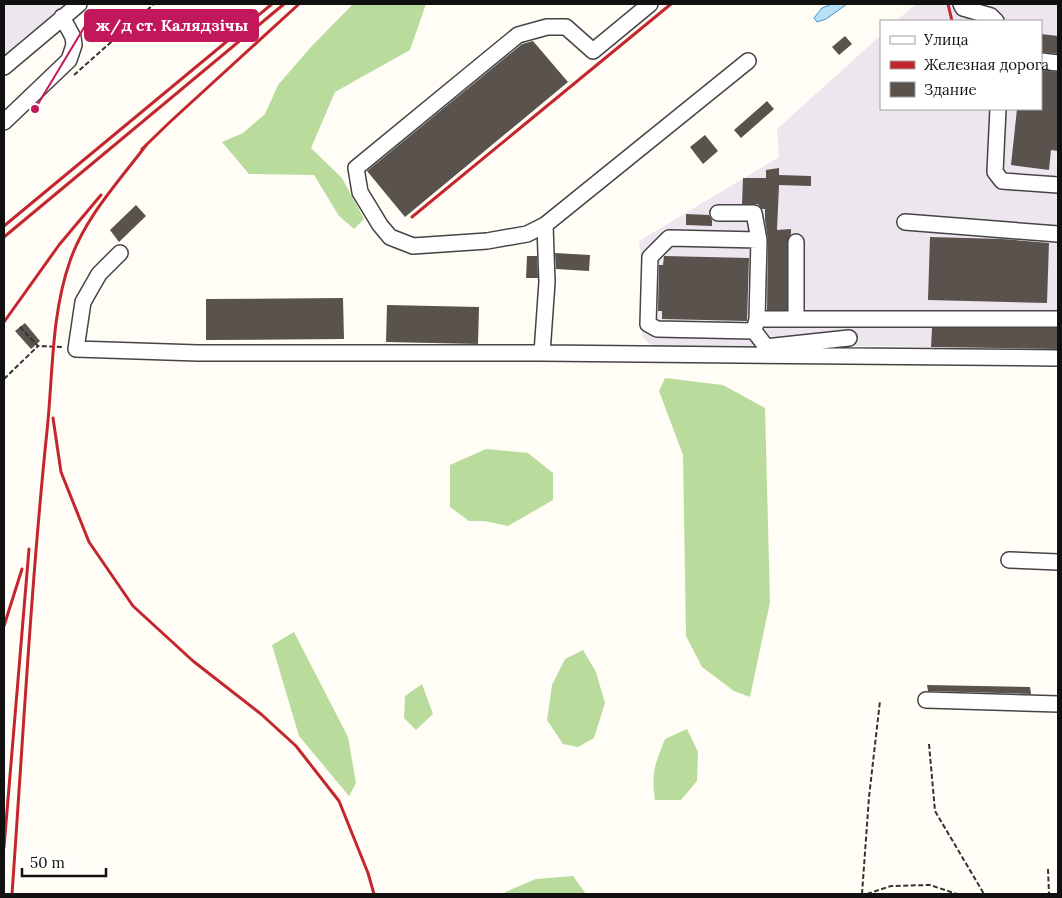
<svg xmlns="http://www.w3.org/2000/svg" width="1062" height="898" font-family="Lora,serif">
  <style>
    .industrial { fill: #eee6ef }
    .forest { fill: #b9dc9c }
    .water { fill: #b9e0f7; stroke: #3f96cf }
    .building { fill: #5a524d }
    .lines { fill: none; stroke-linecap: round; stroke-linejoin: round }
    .minor-casing { stroke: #444; stroke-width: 18 }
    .path { stroke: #333; stroke-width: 2; stroke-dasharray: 5 2.5; stroke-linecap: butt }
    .minor { stroke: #fff; stroke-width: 15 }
    .rail { stroke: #c4262e; stroke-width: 3 }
    .leader { fill: none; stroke: #c2185b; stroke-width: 2 }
    .callout-dot { fill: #c2185b; stroke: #fff; stroke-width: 2 }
    .callout { fill: #c2185b; stroke: #c2185b; stroke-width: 2 }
    .callout-label { font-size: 16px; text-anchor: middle; font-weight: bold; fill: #fff }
  </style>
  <rect width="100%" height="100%" fill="#fffdf5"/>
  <!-- industrial -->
  <path class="industrial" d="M4,4H72L4,57Z
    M916,4H1058V351L931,347L851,346L779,349L651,346L642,336V273L639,241L779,157L777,129L881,35V109H1041V21H896Z"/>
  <!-- forest -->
  <path class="forest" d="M353,4H426L410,50L335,92L311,148L342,178L364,219L354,229L339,216L314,175L249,174L222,142L243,133L265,114L278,85L310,48Z
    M665,378L723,385L765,408L770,602L750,697L734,691L702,667L686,636L683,455L659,391Z
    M486,449L528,453L553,473V500L508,526L484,521H469L450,507V465Z
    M294,632L348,737L356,783L349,796L299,736L272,645Z
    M583,650L596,672L605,703L594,738L578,747L563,744L547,720L552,685L565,659Z
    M422,684L433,714L416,730L404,718L405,696Z
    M687,729L698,752L697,781L681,800H655C651,772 655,765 665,739Z
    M573,876L586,894H505V892L536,879Z"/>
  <!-- water -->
  <path class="water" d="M832,4H847L826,19L817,22L814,18L822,8Z"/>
  <!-- building -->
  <path class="building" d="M1041,34L1058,36V54L1041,52Z
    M845,36L852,44L839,55L832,47Z
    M533,41L568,82L405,217L367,171L522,44Z
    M1041,70L1058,72V151L1051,150L1049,170L1011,165L1017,109H1041Z
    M767,101L774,109L741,138L734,130Z
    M705,135L718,151L703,164L690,147Z
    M779,168V175L811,176V186L779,185L777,230L791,229V234L787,242V310H767L768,240L765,220V209H762L758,204H742L743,178H766V170Z
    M136,205L146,216L119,242L110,230Z
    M686,214L709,215L712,220V226L686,225Z
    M930,237L1002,239L1049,243L1047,303L928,300Z
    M555,253L590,255L589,271L556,269Z
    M527,256H537L538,278H526Z
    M664,256L749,258L747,321L662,319V311H658L659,265H663Z
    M343,298L344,339L206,340V299Z
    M387,305L479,307L478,344L386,342Z
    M25,323L40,341L31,349L15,331Z
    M932,328H1058V349L931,347Z
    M927,685L1030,687L1031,694L928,691Z"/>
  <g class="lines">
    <!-- minor casing -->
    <g class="minor-casing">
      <path id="minor" d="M650,4L593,51L566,27H547L518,35L356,168L360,192L380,225L390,237L413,246L487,241L527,234L545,225L748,61
        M961,4L963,8L991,16L996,21
        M1041,61L1058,63
        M4,67L79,4
        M998,109L995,172L1002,181L1058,185
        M4,122L69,60L74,45L73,37L62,17
        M718,213H754L759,240
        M905,222L1058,234
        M120,253L99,274L83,302L76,349L198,353H542L1058,358
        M796,319V242
        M754,331L657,329L648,324L650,257L669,238L759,240L757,319
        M765,347L849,338
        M542,353L547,282L545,225
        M767,355L764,344L754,331L757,319H1058
        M1009,560L1058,562
        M926,700L1058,704"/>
    </g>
    <!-- path -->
    <path class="path" d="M74,75L154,4
      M20,327L38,346L64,347
      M4,379L38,346
      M929,744L935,811L984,894
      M1048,869L1049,894
      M862,894L869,797L880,701
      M867,894L891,886L930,885L957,894"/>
    <!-- minor -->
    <use href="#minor" class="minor"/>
    <!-- rail -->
    <path class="rail" d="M948,4L952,21
      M142,149L171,121L299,4
      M412,217L671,4
      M4,226L272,4
      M4,237L284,4
      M4,322L59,245L101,195
      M53,418L61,472L89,542L133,606L193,661L261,714L296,746L339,801L368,873L374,894
      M4,626L22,569
      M4,847L29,549
      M12,894C23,740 31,585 47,431C53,375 51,315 70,261C85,217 120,180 147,144"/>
  </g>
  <!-- callouts -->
  <path class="leader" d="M35 109L85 26"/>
  <circle class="callout-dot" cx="35" cy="109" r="5"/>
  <rect class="callout" x="85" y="10" width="173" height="31" rx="5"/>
  <g class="callout-label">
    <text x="172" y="31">ж/д ст. Калядзічы</text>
  </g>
  <!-- border -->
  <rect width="1062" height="898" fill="none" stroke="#111111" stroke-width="10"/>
  <!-- legend -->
  <rect x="880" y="20" width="162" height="90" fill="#ffffff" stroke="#a0a0a0"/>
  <rect x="890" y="36" width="25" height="8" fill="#ffffff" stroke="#a0a0a0"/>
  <text x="924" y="45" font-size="15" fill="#111111">Улица</text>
  <rect x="890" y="61" width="25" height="8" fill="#c4262e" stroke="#a0a0a0"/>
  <text x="924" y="70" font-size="15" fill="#111111">Железная дорога</text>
  <rect x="890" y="82" width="25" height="15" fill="#5a524d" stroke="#a0a0a0"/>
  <text x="924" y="95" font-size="15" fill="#111111">Здание</text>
  <!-- scale -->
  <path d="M22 868v8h84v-8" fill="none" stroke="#111111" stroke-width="2.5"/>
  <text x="30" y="868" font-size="15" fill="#111111" stroke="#ffffff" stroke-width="4" paint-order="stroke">50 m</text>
</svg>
